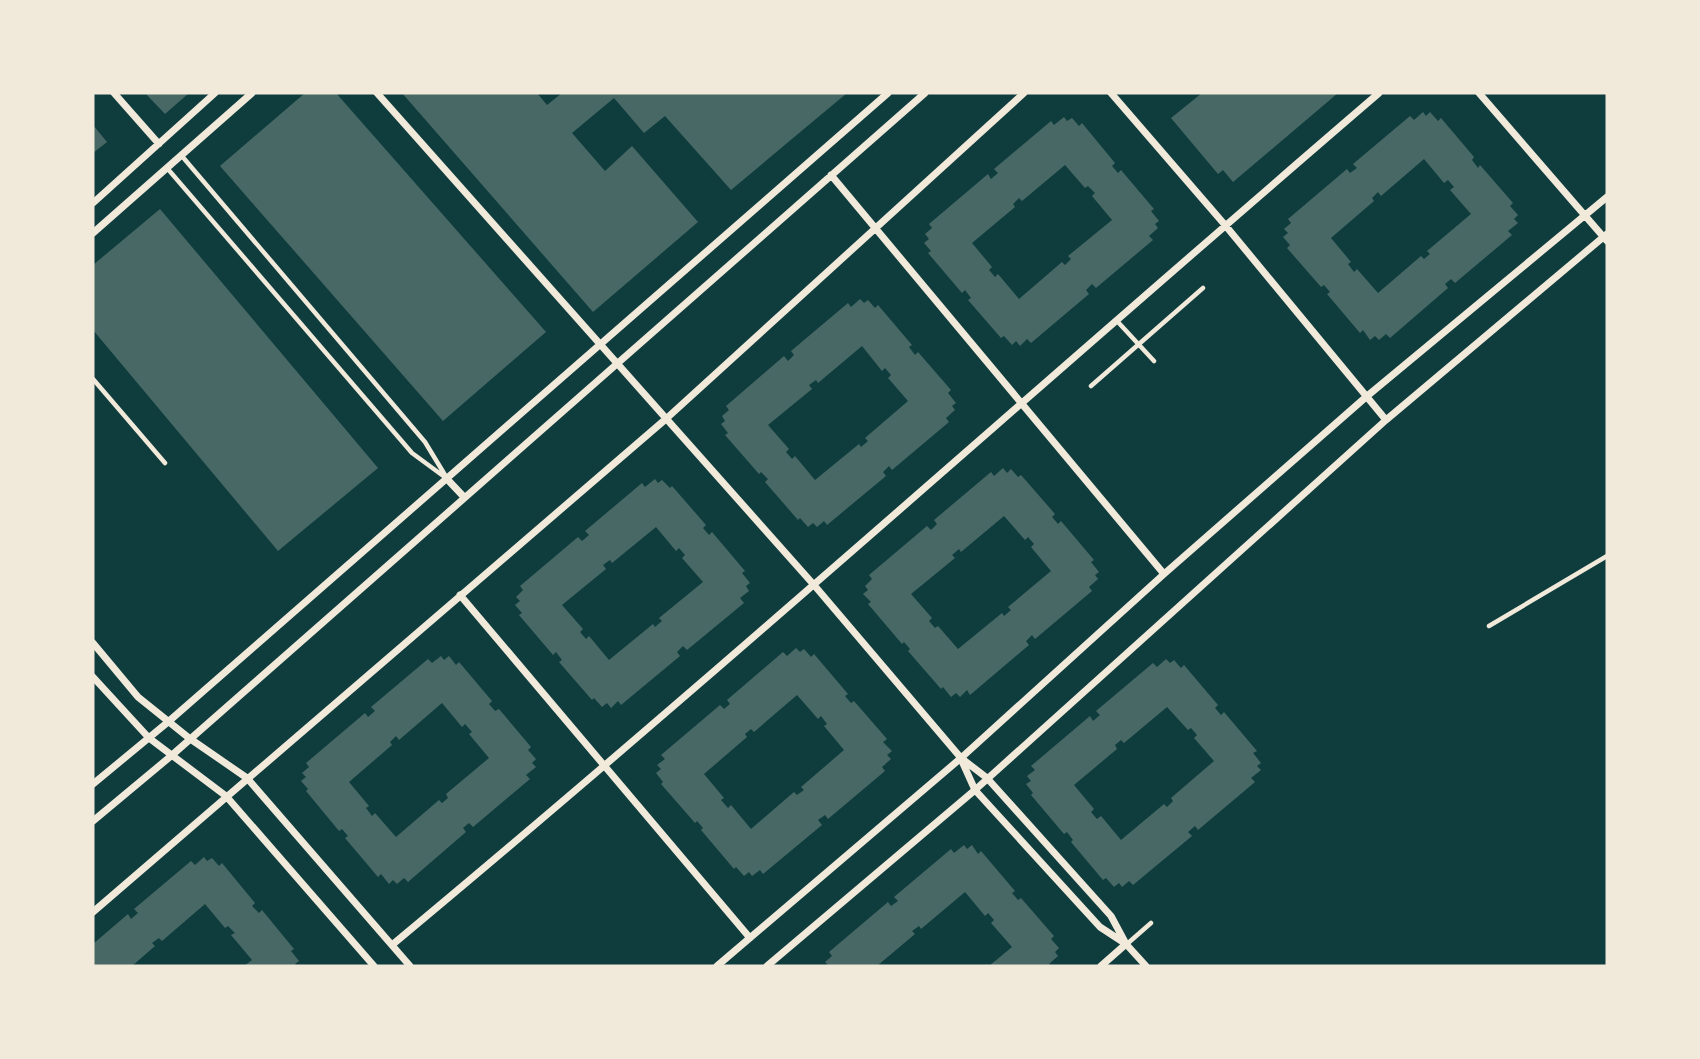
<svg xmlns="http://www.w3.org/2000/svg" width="1700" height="1059" font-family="'Exo 2',sans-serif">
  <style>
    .building { fill: #486865; fill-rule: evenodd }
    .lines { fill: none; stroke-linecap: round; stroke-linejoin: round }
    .service { stroke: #f1e9da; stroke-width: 4.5 }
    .minor { stroke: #f1e9da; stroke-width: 7 }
  </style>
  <rect width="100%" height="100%" fill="#0f3d3e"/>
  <!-- building -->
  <path class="building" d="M145,93H189L165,114Z
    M305,93H336L546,332L443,421L220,166Z
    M402,93H537L547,105L562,93H847L731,190L665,116L644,133L614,98L572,133L605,171L632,146L698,222L593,312Z
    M1202,93H1338L1233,182L1223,170L1218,174L1171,118Z
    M1423,112L1426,116L1430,112L1438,121L1441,118L1474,157L1472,160L1478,168L1480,165L1513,203L1510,206L1518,215L1514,219L1518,223L1508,231L1512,235L1455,283L1451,279L1445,284L1448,288L1390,338L1386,334L1379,340L1375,336L1370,340L1363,330L1360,333L1327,294L1330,292L1324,285L1321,287L1287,248L1290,245L1283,237L1288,233L1284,229L1291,223L1288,219L1347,169L1350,173L1357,168L1353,164L1410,116L1414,120ZM1424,159L1444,183L1448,180L1454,187L1450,190L1471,214L1427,251L1430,254L1424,259L1421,256L1378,293L1357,269L1354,272L1348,264L1351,262L1331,238L1374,201L1372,198L1378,192L1381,196Z
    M1064,117L1067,121L1072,118L1079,126L1082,123L1115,163L1112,166L1118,173L1121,170L1154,209L1151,211L1159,221L1155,224L1158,228L1149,236L1153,240L1096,288L1092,284L1086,290L1089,294L1031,343L1027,339L1020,346L1016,341L1012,345L1004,336L1001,338L968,300L971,298L965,290L962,293L928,253L931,251L924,243L929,239L925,234L932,228L929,224L988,174L991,179L998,173L994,169L1051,121L1054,125ZM1065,165L1085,188L1088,186L1095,193L1092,196L1112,220L1068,256L1071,259L1065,265L1062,262L1019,299L998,274L995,277L989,270L992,267L972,243L1015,207L1013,204L1019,198L1022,201Z
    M93,125L107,142L93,153Z
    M160,209L378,468L278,551L93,330V265Z
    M860,299L864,303L868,300L875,308L878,305L912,345L909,347L915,355L918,352L951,390L948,393L956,403L952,406L955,410L946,418L949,422L892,470L889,466L883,472L886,476L827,525L824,521L817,527L813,523L808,527L800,518L798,520L765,482L768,479L761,472L759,474L725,435L728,433L721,424L725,421L722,416L729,410L726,406L784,356L788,361L794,355L791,351L848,303L851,307ZM862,346L882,371L885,368L891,375L888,378L908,401L865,438L868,441L861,447L859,444L815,480L795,456L792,459L786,452L789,449L768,425L812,389L809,385L816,380L818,383Z
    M1003,468L1007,473L1011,469L1018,477L1021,475L1055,514L1052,517L1058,524L1061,521L1094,560L1091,562L1099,572L1095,575L1098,579L1089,587L1092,591L1035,639L1032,635L1026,641L1029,645L970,695L967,690L960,697L956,693L951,697L943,687L941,689L908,651L910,649L904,642L902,644L868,604L871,602L863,594L868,590L865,586L872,579L869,575L927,526L931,530L937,524L934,520L991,472L994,476ZM1004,516L1025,540L1028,537L1034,544L1031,547L1051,571L1008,607L1011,610L1004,616L1002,613L958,649L938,626L935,628L929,621L932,618L911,594L955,558L952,555L959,549L961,552Z
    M655,479L658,483L662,480L670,488L672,486L706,525L703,528L709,535L712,532L745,571L742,573L750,583L746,586L749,591L740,598L744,603L687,650L683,646L677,652L680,656L621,705L618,701L611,708L607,703L602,707L594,698L592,700L559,662L562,660L556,652L553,655L519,615L522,613L515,605L520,601L516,597L523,590L520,586L578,537L582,541L589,535L585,531L642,483L645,487ZM656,527L676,551L679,548L685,555L682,558L703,582L659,618L662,621L655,627L653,624L609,660L589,636L586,639L580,632L583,629L562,605L606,569L603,565L610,560L612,563Z
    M796,648L800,652L804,649L811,657L814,654L848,694L845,696L851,703L854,701L887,739L883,742L892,751L887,755L891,759L882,767L885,771L828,819L825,815L818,820L822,825L763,874L760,870L752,876L749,872L744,876L736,867L734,869L701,830L703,828L697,821L695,823L661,784L663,782L656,773L661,769L657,765L665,759L661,755L720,705L724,709L730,704L727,700L783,652L787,656ZM797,695L818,719L821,716L827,724L824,726L844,750L801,787L804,790L797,795L794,792L751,829L731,805L728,808L721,800L724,798L704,774L747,737L745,734L751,729L754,732Z
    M441,656L444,660L449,656L456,665L459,662L492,701L489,704L495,711L499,709L531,747L528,750L536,759L532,763L536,767L526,775L530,779L473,827L469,823L463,828L466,832L408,882L404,878L397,884L393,880L389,884L381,874L378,877L345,838L348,836L342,829L339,831L306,791L308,789L301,781L306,777L302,773L309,767L306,763L365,713L368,717L375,711L371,707L428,659L432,663ZM442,703L462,727L465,724L472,732L469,734L489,758L446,794L448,798L442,803L439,800L396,837L375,813L372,816L366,808L369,806L349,782L392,745L390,742L396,736L399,740Z
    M1166,659L1170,663L1174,660L1181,668L1184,665L1218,705L1215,708L1221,715L1224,712L1257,751L1253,753L1261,763L1257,766L1261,770L1251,778L1255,782L1198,830L1195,826L1188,832L1192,836L1133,885L1129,881L1122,887L1119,883L1114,887L1106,878L1103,880L1071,842L1073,840L1067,832L1064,834L1031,795L1033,793L1026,784L1031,781L1027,776L1035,770L1031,766L1090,716L1093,721L1100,715L1096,711L1153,663L1157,667ZM1167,707L1188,730L1191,728L1197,735L1194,738L1214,761L1171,798L1173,801L1167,807L1164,804L1121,840L1101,816L1097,819L1091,812L1094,809L1074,785L1117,749L1115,745L1121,740L1124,743Z
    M964,845L967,849L972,845L978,854L981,851L1015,891L1012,893L1018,900L1021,898L1054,936L1051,939L1059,948L1055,952L1058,956L1049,964L1051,966H989L1012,947L991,923L994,920L988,913L985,916L965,892L921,929L919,926L912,931L915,934L877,966H829L825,962L832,956L829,952L888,902L891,906L898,901L894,897L951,849L954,853Z
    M204,857L207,861L212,858L219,866L222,863L255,903L252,906L259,913L262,910L294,949L291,951L299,961L295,964L297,966H244L252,960L231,935L235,933L228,926L225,928L205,904L162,941L159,938L152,943L155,946L132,966H93V944L128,914L131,919L138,913L134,909L191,861L195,865Z"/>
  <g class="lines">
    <!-- service -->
    <path class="service" d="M181,155L425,442L445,475
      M167,168L412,453L446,478
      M1117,321L1154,361
      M93,379L165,463
      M1091,386L1203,288
      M1489,626L1607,556
      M1127,944L1151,923"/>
    <!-- minor -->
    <path class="minor" d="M114,93L159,144
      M377,93L814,585L961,758L987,778L1111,916L1126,944
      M1111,93L1225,225L1386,420
      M1479,93L1607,241
      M831,175L1164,574
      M93,203L215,93
      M93,233L252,93
      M447,479L464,497
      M460,595L750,938
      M93,643L138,697L189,738L247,778L410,966
      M93,677L149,738L226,796L374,966
      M961,759L975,790L1100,927L1126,944L1146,966
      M93,784L168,722L888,93
      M93,821L171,756L925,93
      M93,912L667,418L1024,93
      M392,945C726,667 1049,376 1379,93
      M717,966L961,758L1164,574L1366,397L1607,197
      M767,966L975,790L1386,420L1607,234
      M1101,966L1126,944"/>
  </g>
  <!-- border -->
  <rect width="1700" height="1059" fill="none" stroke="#f1e9da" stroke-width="189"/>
</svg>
